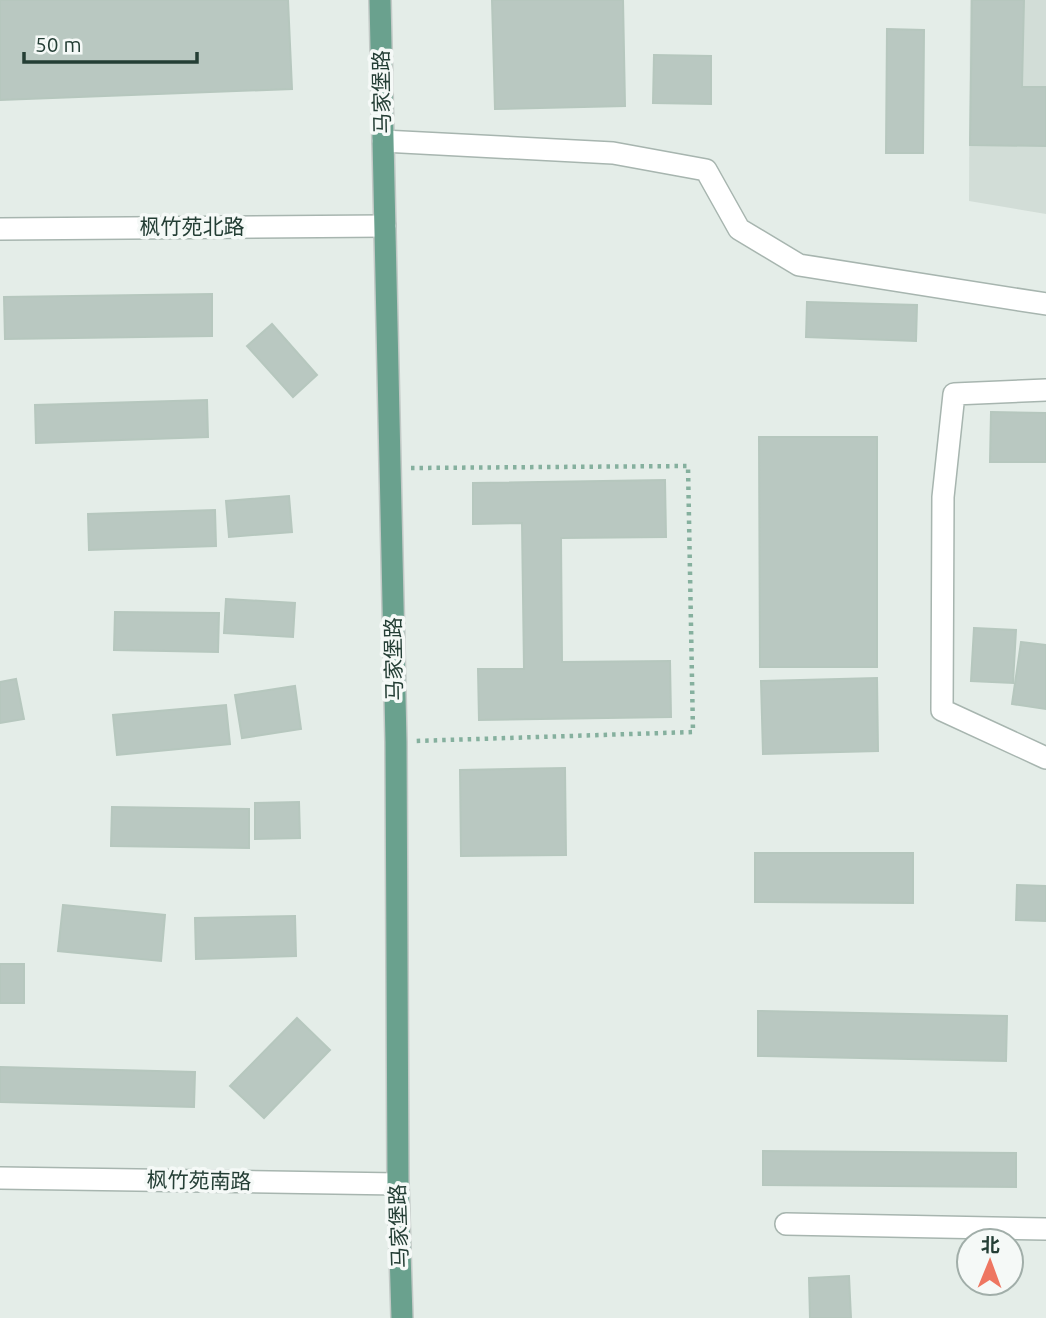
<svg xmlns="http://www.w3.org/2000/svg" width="1046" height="1318" font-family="Ubuntu,'Noto Sans SC',sans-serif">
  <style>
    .built { fill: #d2ddd7 }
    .building { fill: #b9c8c1; stroke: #b6c7be; stroke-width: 2 }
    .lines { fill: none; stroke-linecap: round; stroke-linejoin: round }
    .minor-casing { stroke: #a7b5af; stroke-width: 24 }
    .major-casing { stroke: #c2c9c6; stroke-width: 24 }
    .path { stroke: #85b09e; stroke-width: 4.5; stroke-dasharray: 3.5 5; stroke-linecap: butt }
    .minor { stroke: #fff; stroke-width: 21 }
    .major { stroke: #6aa18e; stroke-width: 21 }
    .labels { text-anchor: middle; stroke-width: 7; stroke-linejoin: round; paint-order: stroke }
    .street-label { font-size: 21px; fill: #243e35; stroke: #f5f9f7 }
  </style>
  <rect width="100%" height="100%" fill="#e4ede8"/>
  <!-- built -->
  <path class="built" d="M970,0H1046V214L969,201Z"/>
  <!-- building -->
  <path class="building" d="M0,0H288L292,89L0,100Z
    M492,0H623L625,106L495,109Z
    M972,0H1024L1022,87H1046V146L970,145Z
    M887,29L924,30L923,153H886Z
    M654,55L711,56V104L653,103Z
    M212,294V336L5,339L4,297Z
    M807,302L917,305L916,341L806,337Z
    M272,324L317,375L293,397L247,346Z
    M207,400L208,437L36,443L35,405Z
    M991,412L1046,413V462H990Z
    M759,437H877V667H760Z
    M665,480L666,537L561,538L562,662L670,661L671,717L479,720L478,669H524L522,523L473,524V483Z
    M289,496L292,532L229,537L226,501Z
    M215,510L216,546L89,550L88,514Z
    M226,599L295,603L293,637L224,633Z
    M115,612L219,613L218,652L114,650Z
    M974,628L1016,630L1013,683L971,681Z
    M1021,642L1046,645V709L1012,704Z
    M877,678L878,751L763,754L761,681Z
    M16,679L24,719L0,723V682Z
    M295,686L301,729L242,738L235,695Z
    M226,705L230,744L117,755L113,715Z
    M565,768L566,855L461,856L460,770Z
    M299,802L300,838L255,839V803Z
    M112,807L249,809V848L111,846Z
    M755,853H913V903L755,902Z
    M1017,885L1046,886V921L1016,920Z
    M63,905L165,915L161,961L58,951Z
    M295,916L296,956L196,959L195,918Z
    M0,964H24V1003H0Z
    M758,1011L1007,1016L1006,1061L758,1056Z
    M297,1018L330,1050L264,1118L230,1086Z
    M0,1067L195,1072L194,1107L0,1102Z
    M763,1151L1016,1153V1187L763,1185Z
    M849,1276L851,1318H810L809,1278Z"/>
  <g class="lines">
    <!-- minor casing -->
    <g class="minor-casing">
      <path id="minor" d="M383,141L613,153L706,170L739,229L799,265L1046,304
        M0,229L385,226
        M1046,390L954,394L943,497L942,710L1046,758
        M0,1178L398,1184
        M786,1224L1046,1229"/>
    </g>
    <!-- major casing -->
    <g class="major-casing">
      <path id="major" d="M380,0L396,742L398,1184L402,1318"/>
    </g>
    <!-- path -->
    <path class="path" d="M411,468L688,466L693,732L415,741"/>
    <!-- minor -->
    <use href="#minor" class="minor"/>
    <!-- major -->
    <use href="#major" class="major"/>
  </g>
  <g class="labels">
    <!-- street labels -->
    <g class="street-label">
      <text transform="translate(382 92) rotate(-91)" y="7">马家堡路</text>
      <text x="192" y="234">枫竹苑北路</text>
      <text transform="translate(394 659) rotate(-91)" y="7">马家堡路</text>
      <text transform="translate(199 1181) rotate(1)" y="7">枫竹苑南路</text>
      <text transform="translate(399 1226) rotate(-92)" y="7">马家堡路</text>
    </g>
  </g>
  <!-- north arrow -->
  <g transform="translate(990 1262) rotate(1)"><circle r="33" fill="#f5f9f7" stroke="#a1aea9" stroke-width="2"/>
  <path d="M0-5L12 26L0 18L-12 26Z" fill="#ee7661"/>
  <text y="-10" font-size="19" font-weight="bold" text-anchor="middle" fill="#243e35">北</text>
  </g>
  <!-- scale -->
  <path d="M24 52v10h173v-10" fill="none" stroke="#243e35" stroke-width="3.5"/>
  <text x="35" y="52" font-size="21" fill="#243e35" stroke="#f5f9f7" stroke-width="5" paint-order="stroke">50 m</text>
</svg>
